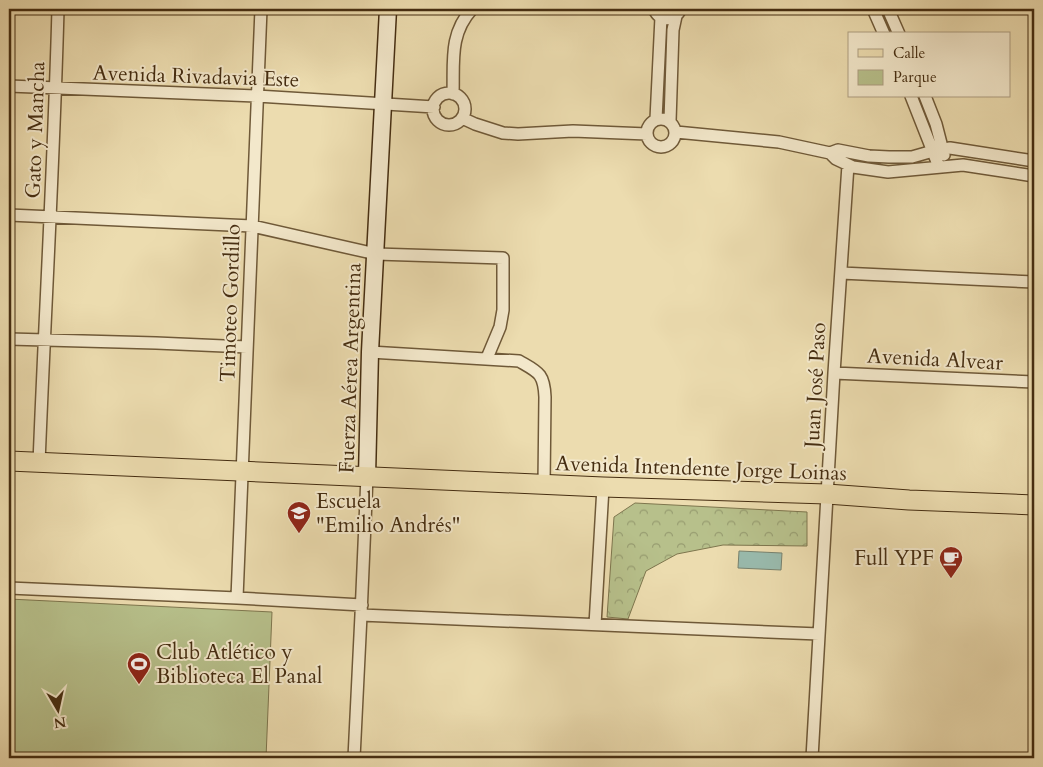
<svg xmlns="http://www.w3.org/2000/svg" width="1043" height="767" font-family="Cardo,serif">
  <style>
    .forest { fill: url(#forest-crowns); stroke: #7e764e }
    .park { fill: #b7c08b; stroke: #7e764e }
    .water { fill: #99bbae; stroke: #77826f }
    .lines { fill: none; stroke-linecap: round; stroke-linejoin: round }
    .street-casing { stroke: #6f5938; stroke-width: 14 }
    .secondary-casing { stroke: #452d11; stroke-width: 19 }
    .primary-casing { stroke: #452d11; stroke-width: 21 }
    .street { stroke: #f3e8cb; stroke-width: 11 }
    .secondary { stroke: #f3e8cb; stroke-width: 16 }
    .primary { stroke: #ecdcaf; stroke-width: 19 }
    .labels { text-anchor: middle; stroke-width: 4; stroke-linejoin: round; paint-order: stroke }
    .street-label { font-size: 21px; fill: #452d11; stroke: #f3e8cb }
    .poi-label { font-size: 21px; fill: #452d11; stroke: #f3e8cb; text-anchor: start }
  </style>
  <defs>
    <pattern id="forest-crowns" width="20" height="18" patternUnits="userSpaceOnUse" patternTransform="scale(1.25)"><rect width="20" height="18" fill="#b7c08b"/><path d="M2 6a3 3 0 1 1 6 0M12 15a3 3 0 1 1 6 0" fill="none" stroke="#979c70"/></pattern>
  </defs>
  <rect width="100%" height="100%" fill="#ecdcaf"/>
  <filter id="stains"><feTurbulence type="fractalNoise" baseFrequency=".004" numOctaves="4"/><feColorMatrix values="0 0 0 0 .2 0 0 0 0 .09 0 0 0 0 .02 0 0 0 .5 -.17"/></filter>
  <radialGradient id="worn" r=".72"><stop offset=".6" stop-color="#630" stop-opacity="0"/><stop offset="1" stop-color="#630" stop-opacity=".3"/></radialGradient>
  <!-- forest -->
  <path class="forest" d="M635,503L807,512V546L723,545L677,554L646,571L628,619L607,617L614,517Z"/>
  <!-- park -->
  <path class="park" d="M9,599L272,612L266,758H9Z"/>
  <!-- water -->
  <path class="water" d="M739,551L782,553L781,570L738,568Z"/>
  <g class="lines">
    <!-- street casing -->
    <g class="street-casing">
      <path id="street" d="M654,9C660,22 674,22 681,9
        M873,9L884,34
        M888,9L899,34
        M9,86L257,96L434,107
        M433 109a16 16 0 1 1 32 0a16 16 0 1 1-32 0Z
        M453,94C454,62 449,34 472,9
        M911,96L939,167
        M925,96L936,124L944,155
        M462,118L475,124L503,133L518,134L573,131L647,134
        M647 133a14 14 0 1 1 28 0a14 14 0 1 1-28 0Z
        M656,119L661,17
        M670,121L673,30L676,16
        M676,132L779,142L830,153L836,159L853,167L888,172L963,165L1034,176
        M830,153L838,150L869,156L889,157H912L933,151L950,148L1034,161
        M9,215L252,226L376,254L503,258V310L500,327L487,358
        M841,273L1034,282
        M9,339L156,343L247,347
        M370,352L519,361C538,372 544,373 545,397L544,484
        M834,373L1034,382
        M39,463C45,311 54,160 58,9
        M9,588L237,598L362,605
        M237,598L261,9
        M361,615L819,634
        M595,625L603,487
        M354,758L361,615L367,476
        M812,758L834,373L848,165"/>
    </g>
    <!-- secondary casing -->
    <g class="secondary-casing">
      <path id="secondary" d="M367,476L370,352L388,9"/>
    </g>
    <!-- primary casing -->
    <g class="primary-casing">
      <path id="primary" d="M9,461L603,487L827,494L909,500L1034,505"/>
    </g>
    <!-- street -->
    <use href="#street" class="street"/>
    <!-- secondary -->
    <use href="#secondary" class="secondary"/>
    <!-- primary -->
    <use href="#primary" class="primary"/>
  </g>
  <!-- icons -->
  <defs>
    <g id="school-pin" transform="scale(1.25)"><path d="M0 17L-7.5 6A9.5 9.5 0 1 1 7.5 6Z" fill="#8f2418" stroke="#f3e8cb"/><path d="M0-5L7-2L0 1L-7-2ZM-4 1L0 2.5L4 1V4Q0 6-4 4Z" fill="#fff"/></g>
    <g id="cafe-pin" transform="scale(1.25)"><path d="M0 17L-7.5 6A9.5 9.5 0 1 1 7.5 6Z" fill="#8f2418" stroke="#f3e8cb"/><path d="M-5.5-4.5H6V0H3Q3 3.5 0 3.5H-2.5Q-5.5 3.5-5.5 0ZM3-3.2v2h1.7v-2ZM-6 4.5H4V6H-6Z" fill="#fff"/></g>
    <g id="stadium-pin" transform="scale(1.25)"><path d="M0 17L-7.5 6A9.5 9.5 0 1 1 7.5 6Z" fill="#8f2418" stroke="#f3e8cb"/><path d="M0-5a6.5 5 0 1 0 0 10a6.5 5 0 1 0 0-10ZM-3.5-1.8h7v3.6h-7Z" fill="#fff"/></g>
  </defs>
  <g fill-rule="evenodd">
    <use href="#school-pin" x="299" y="513"/>
    <use href="#cafe-pin" x="951" y="558"/>
    <use href="#stadium-pin" x="139" y="664"/>
  </g>
  <g class="labels">
    <!-- street labels -->
    <g class="street-label">
      <text transform="translate(196 76) rotate(2)" y="7">Avenida Rivadavia Este</text>
      <text transform="translate(35 130) rotate(-88)" y="7">Gato y Mancha</text>
      <text transform="translate(230 303) rotate(-88)" y="7">Timoteo Gordillo</text>
      <text transform="translate(935 359) rotate(3)" y="7">Avenida Alvear</text>
      <text transform="translate(350 368) rotate(-88)" y="7">Fuerza Aérea Argentina</text>
      <text transform="translate(815 385) rotate(-87)" y="7">Juan José Paso</text>
      <text transform="translate(701 468) rotate(2)" y="7">Avenida Intendente Jorge Loinas</text>
    </g>
    <!-- poi labels -->
    <g class="poi-label">
      <text x="316" y="508">Escuela<tspan x="316" dy="24">"Emilio Andrés"</tspan></text>
      <text x="934" y="565" text-anchor="end">Full YPF</text>
      <text x="156" y="659">Club Atlético y<tspan x="156" dy="24">Biblioteca El Panal</tspan></text>
    </g>
  </g>
  <!-- margin -->
  <rect width="1043" height="767" fill="none" stroke="#ecdcaf" stroke-width="30"/>
  <rect x="10" y="10" width="1023" height="747" fill="none" stroke="#452d11" stroke-width="2.5"/>
  <rect x="15" y="15" width="1013" height="737" fill="none" stroke="#452d11"/>
  <!-- legend -->
  <rect x="848" y="32" width="162" height="65" fill="#f3e8cb" stroke="#ad9d81"/>
  <rect x="858" y="49" width="25" height="8" fill="#ecdcaf" stroke="#ad9d81"/>
  <text x="893" y="58" font-size="15" fill="#452d11">Calle</text>
  <rect x="858" y="70" width="25" height="15" fill="#b7c08b" stroke="#ad9d81"/>
  <text x="893" y="82" font-size="15" fill="#452d11">Parque</text>
  <!-- north arrow -->
  <g transform="translate(58 710) rotate(171)" stroke="#f3e8cb" stroke-width="4" paint-order="stroke">
  <path d="M0-4L9 19L0 12L-9 19Z" fill="#452d11"/>
  <text y="-8" font-size="14" font-weight="bold" text-anchor="middle" fill="#452d11">N</text>
  </g>
  <rect width="100%" height="100%" filter="url(#stains)"/>
  <rect width="100%" height="100%" fill="url(#worn)"/>
</svg>
